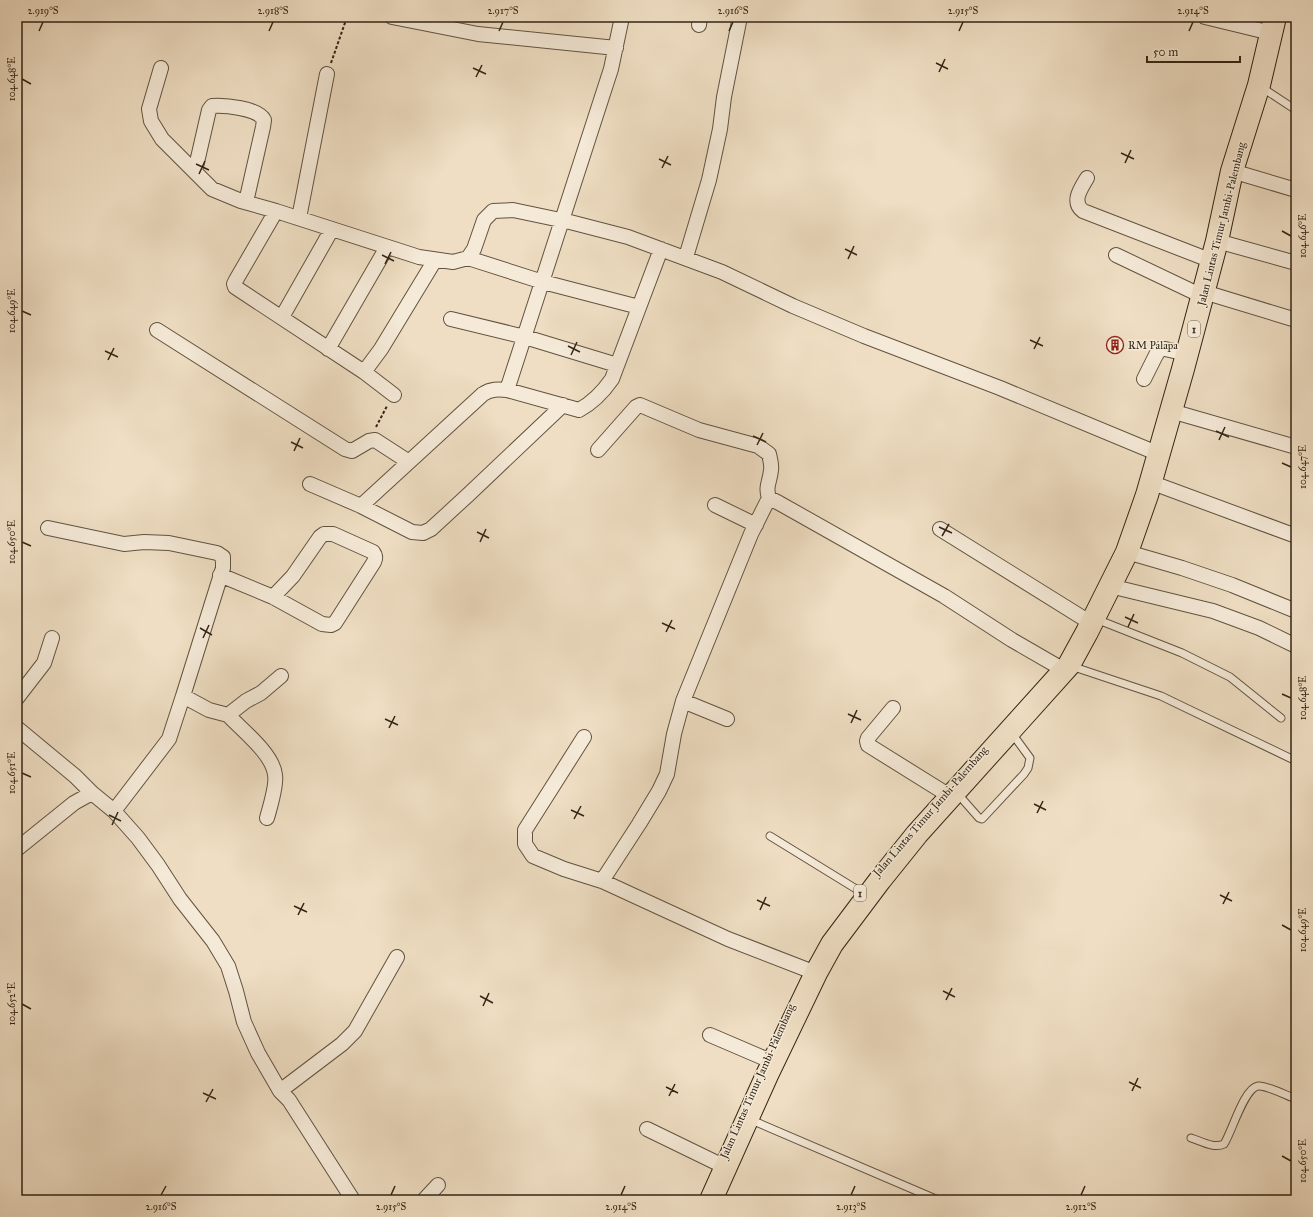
<svg xmlns="http://www.w3.org/2000/svg" width="1313" height="1217" font-family="'IM FELL Great Primer',serif">
  <style>
    .lines { fill: none; stroke-linecap: round; stroke-linejoin: round }
    .lane-casing { stroke: #615340; stroke-width: 9 }
    .street-casing { stroke: #615340; stroke-width: 16 }
    .highway-casing { stroke: #322514; stroke-width: 24 }
    .path { stroke: #322514; stroke-width: 2; stroke-dasharray: 3 2; stroke-linecap: butt }
    .lane { stroke: #f5ead8; stroke-width: 7 }
    .street { stroke: #f5ead8; stroke-width: 14 }
    .highway { stroke: #efdec3; stroke-width: 22 }
    .ticks { fill: none; stroke: #322514; stroke-width: 1.5 }
    .labels { text-anchor: middle; stroke-width: 3; stroke-linejoin: round; paint-order: stroke }
    .shield { fill: #f5ead8; stroke: #6c604f; stroke-width: 1 }
    .shield-label { font-size: 10px; font-weight: bold; fill: #322514 }
    .street-label { font-size: 11px; fill: #322514; stroke: #f5ead8 }
    .poi-label { font-size: 11px; fill: #322514; stroke: #f5ead8; text-anchor: start }
    .neatline { fill: none; stroke: #322514; stroke-width: 1.5 }
    .ticks-label { font-size: 10px; text-anchor: middle; fill: #322514 }
  </style>
  <rect width="100%" height="100%" fill="#efdec3"/>
  <filter id="stains"><feTurbulence type="fractalNoise" baseFrequency=".005" numOctaves="4"/><feColorMatrix values="0 0 0 0 .2 0 0 0 0 .09 0 0 0 0 .02 0 0 0 .5 -.17"/></filter>
  <radialGradient id="worn" r=".72"><stop offset=".6" stop-color="#630" stop-opacity="0"/><stop offset="1" stop-color="#630" stop-opacity=".3"/></radialGradient>
  <g class="lines">
    <!-- lane casing -->
    <g class="lane-casing">
      <path id="lane" d="M1261,87L1296,110
        M1096,619L1182,653L1230,677L1281,718
        M1071,666L1161,696L1296,761
        M957,793L979,818L982,819L1024,774L1028,768L1030,758L1011,732
        M770,836L861,892
        M749,1119L938,1200
        M1191,1138C1201,1141 1214,1149 1224,1144C1232,1132 1244,1088 1258,1086C1267,1085 1287,1096 1296,1099"/>
    </g>
    <!-- street casing -->
    <g class="street-casing">
      <path id="street" d="M392,17L478,34L616,48
        M1205,17L1271,33
        M699,25L700,17
        M161,68L149,109L151,121L162,139L212,189L241,201L276,211L419,257L453,262L468,258L474,249L484,220L493,211L513,210L570,222L628,237L722,272L793,306L864,336L1000,388L1159,454
        M195,171L209,110L212,106C224,105 258,108 264,120L263,127L246,202
        M1232,171L1296,190
        M1087,178C1081,188 1071,202 1083,211L1212,261
        M276,211L236,280L234,284L235,287L364,372L394,395
        M299,218L327,74
        M1217,241L1296,263
        M1116,255L1202,296
        M686,257L709,180L720,129L724,97L740,17
        M468,258L543,282L639,307
        M1204,292L1296,320
        M282,317L332,229
        M451,319L525,337L617,365
        M157,330L345,449L352,451L369,441L375,440L409,462
        M328,349L387,247
        M364,372L381,349L435,260
        M1144,379L1156,355L1160,349H1165L1187,354
        M507,390L611,69L622,17
        M1171,411L1296,447
        M598,450L636,407L640,405L699,430L758,446L769,454C770,459 772,465 771,470C770,482 765,486 769,498
        M1150,482L1296,536
        M310,484L361,506L412,532L423,533L431,529L468,495L563,405
        M715,505L756,525
        M361,506L483,394C491,389 498,389 507,390L579,410C594,402 603,392 612,379L661,249
        M48,528L124,544L144,542L169,543L217,553L223,557V568L183,696
        M940,529L1091,623
        M1127,552L1182,568L1232,585L1296,611
        M220,575L273,597L322,624L331,625L335,623L374,562C376,558 376,556 373,552L333,534H324L320,537L293,576L273,597
        M1110,586L1213,611L1259,628L1296,646
        M17,698L44,663L52,638
        M683,701L727,719
        M893,708L868,738L867,741L868,745L945,793
        M228,715C243,731 273,754 275,775C277,785 270,807 267,818
        M17,728L75,776L92,793L114,811L138,838L158,865L180,899L213,941L228,966L236,991L244,1022L258,1053L280,1091L289,1100L353,1200
        M584,737L525,830V844L533,856L564,869L602,881
        M114,811L169,739L183,696L209,710L228,715L246,701L261,693L281,676
        M17,849L74,803L92,793
        M808,970L728,939L602,881L639,824L659,791L667,774L674,734L683,701L751,534L769,498L779,503L944,596L1012,640L1057,666
        M710,1035L766,1059
        M280,1091L342,1044L355,1031L397,957
        M647,1129L719,1164
        M424,1200L438,1185"/>
    </g>
    <!-- highway casing -->
    <g class="highway-casing">
      <path id="highway" d="M711,1200L767,1075L816,973L832,944L880,880L917,834L1069,665L1087,632L1127,552L1147,495L1183,369L1217,241L1232,171L1259,85L1275,17"/>
    </g>
    <!-- path -->
    <path class="path" d="M331,63L347,17
      M376,427L387,406"/>
    <!-- lane -->
    <use href="#lane" class="lane"/>
    <!-- street -->
    <use href="#street" class="street"/>
    <!-- highway -->
    <use href="#highway" class="highway"/>
  </g>
  <!-- ticks -->
  <path class="ticks" d="M39,31L43,22M269,31L273,22M499,31L503,22M729,31L733,22M959,31L963,22M1189,31L1193,22M936,63L948,69M473,68L486,74M939,72L945,59M476,77L482,65M22,79L31,84M1121,153L1134,159M659,159L671,165M1125,163L1131,150M196,164L209,170M662,168L668,156M199,174L205,161M1282,231L1291,236M845,249L857,255M382,255L394,261M848,259L854,246M385,264L391,252M22,311L31,315M1030,340L1043,346M568,346L580,352M1034,349L1040,337M105,351L118,357M571,355L577,342M108,360L114,348M1216,431L1229,437M753,436L766,442M1219,440L1225,427M291,442L303,448M757,445L763,433M294,451L300,438M1282,463L1291,467M939,527L952,533M477,532L489,538M942,536L949,524M22,542L31,546M480,542L486,529M1125,617L1138,623M662,623L675,629M1128,627L1134,614M200,628L212,635M666,632L672,620M203,638L209,625M1282,694L1291,698M848,714L861,720M385,719L398,725M851,723L857,710M389,728L395,716M22,773L31,777M1034,804L1046,810M571,810L584,816M1037,813L1043,801M109,815L121,821M574,819L581,806M112,825L118,812M1220,895L1232,901M757,900L770,906M1223,904L1229,892M294,906L307,912M760,910L766,897M298,915L304,903M1282,925L1291,930M943,991L955,997M480,996L493,1003M946,1000L952,988M22,1004L31,1009M483,1006L489,993M1129,1082L1141,1088M666,1087L678,1093M1132,1091L1138,1078M203,1093L216,1099M669,1096L675,1084M206,1102L213,1089M1282,1156L1291,1161M161,1195L166,1186M391,1195L395,1186M621,1195L625,1186M851,1195L855,1186M1081,1195L1085,1186"/>
  <!-- icons -->
  <defs>
    <g id="building-ring" transform="scale(0.9)"><circle r="9.5" fill="#f5ead8" stroke="#8f2418" stroke-width="1.5"/><path d="M-4-6H4V6H1V3H-1V6H-4ZM-2.5-4.3h1.7v1.8h-1.7ZM.8-4.3h1.7v1.8H.8ZM-2.5-1h1.7V.8h-1.7ZM.8-1h1.7V.8H.8Z" fill="#8f2418"/></g>
  </defs>
  <g fill-rule="evenodd">
    <use href="#building-ring" x="1115" y="345"/>
  </g>
  <g class="labels">
    <!-- shield labels -->
    <g class="shield">
      <rect x="1188" y="321" width="12" height="16" rx="3"/>
      <rect x="854" y="885" width="12" height="16" rx="3"/>
    </g>
    <g class="shield-label">
      <text x="1194" y="333">1</text>
      <text x="860" y="897">1</text>
    </g>
    <!-- street labels -->
    <g class="street-label">
      <text transform="translate(1221 224) rotate(-76)" y="4">Jalan Lintas Timur Jambi-Palembang</text>
      <text transform="translate(930 811) rotate(-49)" y="4">Jalan Lintas Timur Jambi-Palembang</text>
      <text transform="translate(757 1081) rotate(-66)" y="4">Jalan Lintas Timur Jambi-Palembang</text>
    </g>
    <!-- poi labels -->
    <g class="poi-label">
      <text x="1128" y="349">RM Palapa</text>
    </g>
  </g>
  <!-- margin -->
  <rect width="1313" height="1217" fill="none" stroke="#efdec3" stroke-width="44"/>
  <!-- scale -->
  <path d="M1147 56v6h93v-6" fill="none" stroke="#322514" stroke-width="2"/>
  <text x="1153" y="56" font-size="12" fill="#322514" stroke="#f5ead8" stroke-width="3" paint-order="stroke">50 m</text>
  <rect x="22" y="22" width="1269" height="1173" class="neatline"/>
  <g class="ticks-label">
    <text x="43" y="14">2.919°S</text>
    <text x="273" y="14">2.918°S</text>
    <text x="503" y="14">2.917°S</text>
    <text x="733" y="14">2.916°S</text>
    <text x="963" y="14">2.915°S</text>
    <text x="1193" y="14">2.914°S</text>
    <text transform="translate(11 79) rotate(-90)" y="4">104.648°E</text>
    <text transform="translate(1302 236) rotate(-90)" y="4">104.646°E</text>
    <text transform="translate(11 311) rotate(-90)" y="4">104.649°E</text>
    <text transform="translate(1302 467) rotate(-90)" y="4">104.647°E</text>
    <text transform="translate(11 542) rotate(-90)" y="4">104.650°E</text>
    <text transform="translate(1302 698) rotate(-90)" y="4">104.648°E</text>
    <text transform="translate(11 773) rotate(-90)" y="4">104.651°E</text>
    <text transform="translate(1302 930) rotate(-90)" y="4">104.649°E</text>
    <text transform="translate(11 1004) rotate(-90)" y="4">104.652°E</text>
    <text transform="translate(1302 1161) rotate(-90)" y="4">104.650°E</text>
    <text x="161" y="1210">2.916°S</text>
    <text x="391" y="1210">2.915°S</text>
    <text x="621" y="1210">2.914°S</text>
    <text x="851" y="1210">2.913°S</text>
    <text x="1081" y="1210">2.912°S</text>
  </g>
  <rect width="100%" height="100%" filter="url(#stains)"/>
  <rect width="100%" height="100%" fill="url(#worn)"/>
</svg>
